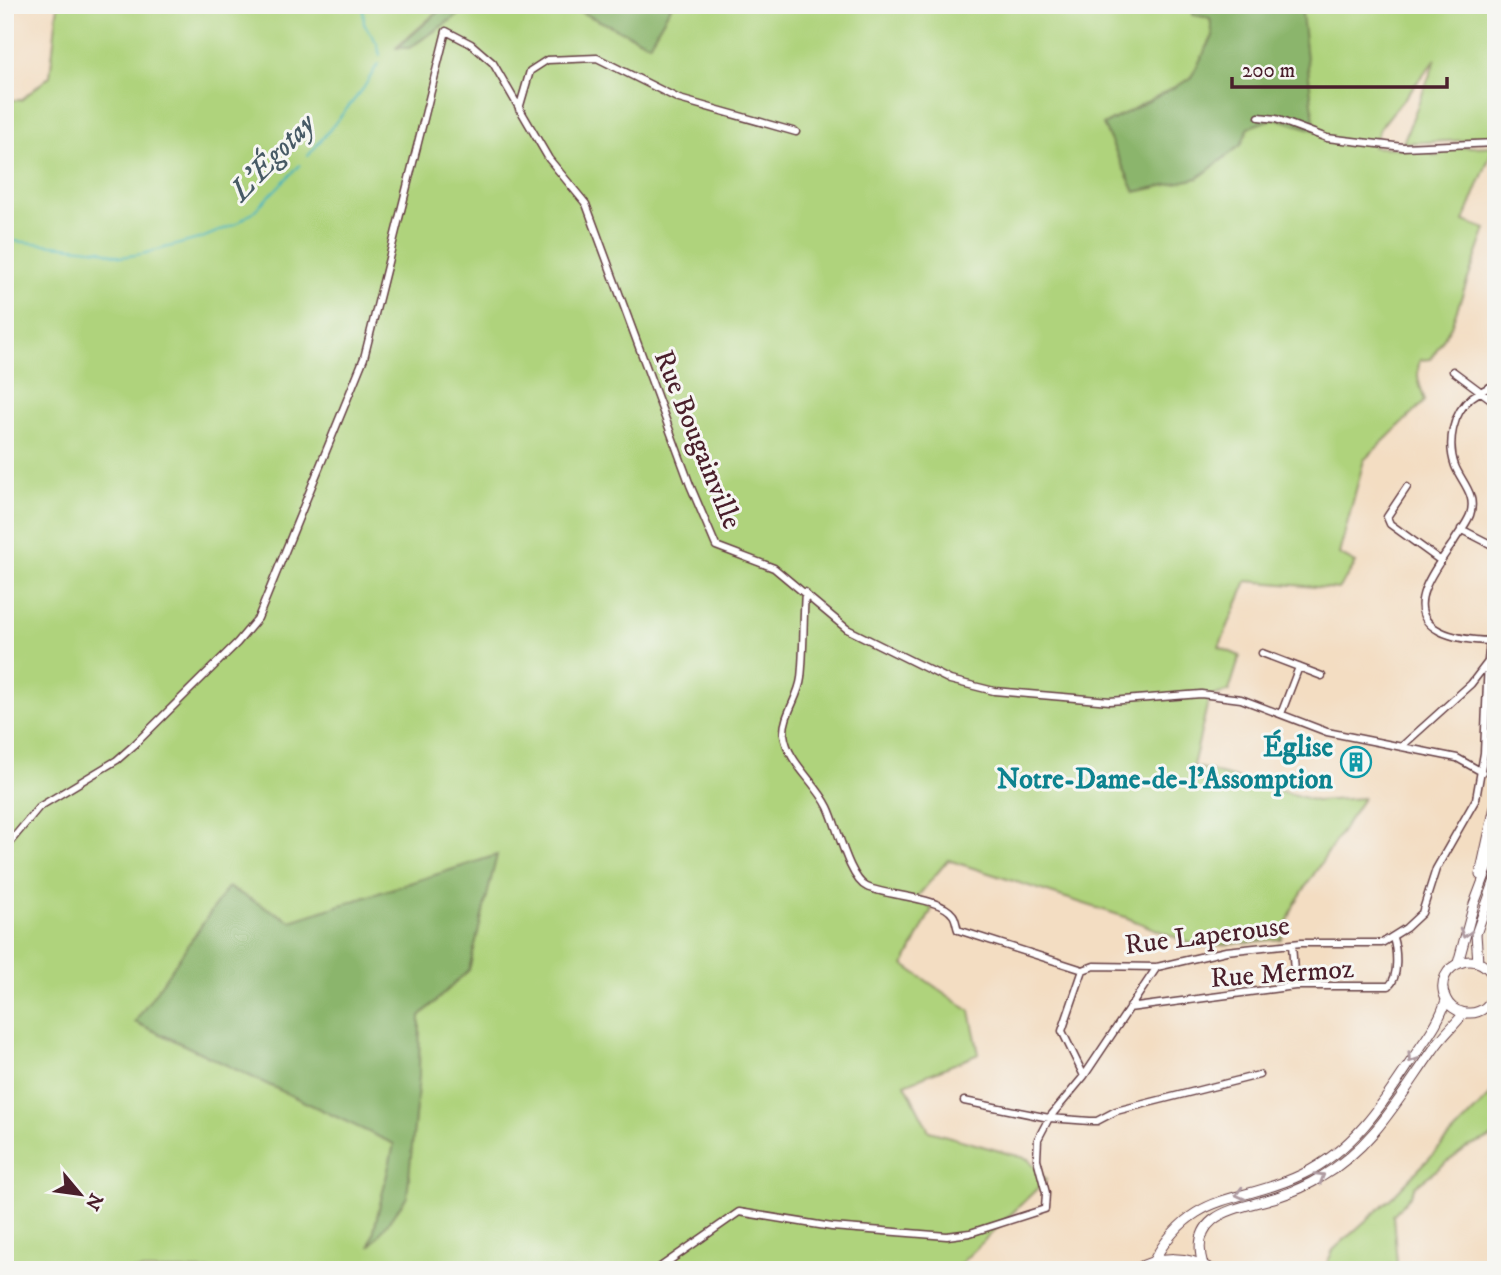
<svg xmlns="http://www.w3.org/2000/svg" width="1501" height="1275" font-family="'IM FELL DW Pica',serif">
  <style>
    .green { fill: #afd37c; stroke: #7c7954; stroke-width: 2 }
    .forest { fill: #8bb56c; stroke: #6a6a4c; stroke-width: 2 }
    .lines { fill: none; stroke-linecap: round; stroke-linejoin: round }
    .stream { stroke: #43b3bb; stroke-width: 2 }
    .street-casing { stroke: #633c42; stroke-width: 9 }
    .secondary-casing { stroke: #633c42; stroke-width: 11 }
    .primary-casing { stroke: #633c42; stroke-width: 12 }
    .street { stroke: #fff; stroke-width: 6 }
    .secondary { stroke: #fff; stroke-width: 9 }
    .primary { stroke: #fff; stroke-width: 10 }
    .oneway { stroke: #ae9aa0 }
    .labels { text-anchor: middle; stroke-width: 6; stroke-linejoin: round; paint-order: stroke }
    .street-label { font-size: 28px; fill: #4a1f2b; stroke: #f6f6f2 }
    .culture-label { font-size: 28px; font-weight: bold; fill: #0d838f; stroke: #f6f6f2; text-anchor: end }
    .water-label { font-size: 30px; font-style: italic; fill: #475a65; stroke: #f6f6f2 }
  </style>
  <rect width="100%" height="100%" fill="#f6f6f2"/>
  <filter id="ink" filterUnits="userSpaceOnUse"><feTurbulence type="fractalNoise" baseFrequency=".0143" numOctaves="2"/><feDisplacementMap in="SourceGraphic" scale="14" xChannelSelector="R" yChannelSelector="G"/><feConvolveMatrix kernelMatrix="1 2 1 2 8 2 1 2 1" color-interpolation-filters="sRGB"/></filter>
  <filter id="wash" filterUnits="userSpaceOnUse"><feTurbulence type="fractalNoise" baseFrequency=".00686" numOctaves="4" result="noise"/><feDisplacementMap in="SourceGraphic" scale="28" xChannelSelector="R" yChannelSelector="G"/><feGaussianBlur stdDeviation="1.57" result="paint"/><feColorMatrix in="noise" values="0 0 0 0 0 0 0 0 0 0 0 0 0 0 0 0 0 1.4 0 .05"/><feComposite in="paint" operator="in"/></filter>
  <g filter="url(#wash)">
    <rect width="100%" height="100%" fill="#f3ddc2"/>
    <!-- green -->
    <path class="green" d="M58,5H438L437,12L397,47L409,48L458,15L454,5H532L547,14L572,8L649,43L672,5H1496V139L1403,143L1436,59L1380,128L1373,147L1429,149L1433,155L1438,156L1449,148L1494,146L1464,221L1486,229L1451,326L1431,359L1420,360C1415,376 1420,386 1425,401L1364,460L1339,554L1356,563L1338,589L1247,581L1219,647L1240,656L1229,691L1209,697L1193,766L1316,801L1363,798L1294,905L1281,939L1199,947L1125,917L948,860L917,897L932,909L904,965L970,1011L979,1054L905,1084L929,1131L1028,1159L1046,1180L954,1270H5V100H21L50,76Z
      M1496,1089V1136L1466,1148L1415,1186L1411,1195L1393,1215L1397,1263L1371,1270H1324L1333,1250L1391,1198Z"/>
    <!-- forest -->
    <path class="forest" d="M438,5H454L458,15L409,48H397L437,13Z
      M532,5H672L649,44L572,8L547,14Z
      M1193,5H1301L1315,130L1275,118L1249,127L1241,145L1198,178L1135,192L1103,125L1190,79L1213,36L1210,18L1193,15Z
      M497,855L469,970L420,1016L419,1077L407,1197L370,1247L394,1144L135,1022L228,887L291,921Z"/>
    <g class="lines">
      <!-- stream -->
      <path class="stream" d="M363,5L364,24L377,43L380,55
        M308,156L363,89L378,64
        M5,240L101,250L121,257L142,254L202,238L236,224L253,212L300,165"/>
    </g>
  </g>
  <g filter="url(#ink)">
    <g class="lines">
      <!-- street casing -->
      <g class="street-casing">
        <path id="street" d="M519,109L530,71L547,60L597,58L679,99L796,132
          M1259,117L1276,119L1327,138L1403,147L1496,143
          M1453,371L1496,403
          M1407,487L1387,517L1390,524L1441,561
          M1461,529L1496,547
          M805,592C803,621 804,650 801,678C799,697 783,715 784,734C787,762 816,782 828,807C837,825 849,879 867,887C886,896 941,897 953,915C956,919 956,925 958,930L1083,970L1094,966L1157,967L1226,951L1301,943H1382L1406,928L1422,913L1436,869L1476,799L1484,753L1488,660L1490,641L1496,627
          M1490,641C1460,640 1408,633 1425,589C1431,573 1443,557 1453,543C1458,534 1466,525 1470,515C1477,495 1462,483 1455,466C1447,443 1452,413 1472,397C1479,392 1488,388 1496,384
          M1262,653L1322,676
          M1281,714L1299,667
          M1401,747L1471,684L1487,663
          M5,848L39,807L117,760L133,746L237,643L258,618L364,358L446,31L471,44L493,63L549,159L586,204L690,485L716,546L774,568L847,629L950,680L994,691L1110,701L1201,694L1241,699L1327,732L1457,758L1482,772
          M1292,944L1295,986
          M1083,970L1062,1031L1084,1076
          M1129,1008L1295,986H1389C1399,977 1397,950 1393,938
          M964,1101L1049,1118L1090,1121H1097L1116,1111L1259,1075
          M656,1270L739,1212L832,1227L947,1236L970,1233L1045,1209L1046,1193L1037,1159L1038,1139L1049,1118L1084,1076L1157,967"/>
      </g>
      <!-- secondary casing -->
      <g class="secondary-casing">
        <path id="secondary" d="M1480,875L1496,802
          M1478,962L1476,934L1496,877
          M1458,963L1474,904L1496,846
          M1496,985C1485,941 1429,965 1446,999C1449,1006 1456,1011 1462,1012C1481,1017 1494,1003 1496,986
          M1153,1262C1193,1188 1240,1205 1303,1174C1356,1148 1384,1102 1415,1055C1427,1037 1440,1021 1446,1000
          M1203,1265C1187,1211 1240,1209 1277,1197C1292,1192 1307,1186 1321,1177C1373,1147 1399,1098 1433,1050C1442,1036 1454,1026 1464,1013"/>
      </g>
      <!-- primary casing -->
      <g class="primary-casing">
        <path id="primary" d="M1136,1270C1160,1255 1188,1256 1212,1270"/>
      </g>
      <!-- street -->
      <use href="#street" class="street"/>
      <!-- secondary -->
      <use href="#secondary" class="secondary"/>
      <!-- primary -->
      <use href="#primary" class="primary"/>
    </g>
    <!-- one-way arrows -->
    <defs><path id="oneway-chevron" d="M-2-3.5L2.5 0L-2 3.5" fill="none" stroke-width="1.6" stroke-linecap="round" stroke-linejoin="round" transform="scale(1.75)"/></defs>
    <g class="oneway">
      <use href="#oneway-chevron" transform="translate(1465 933) rotate(106)"/>
      <use href="#oneway-chevron" transform="translate(1412 1058) rotate(123)"/>
      <use href="#oneway-chevron" transform="translate(1320 1177) rotate(-31)"/>
      <use href="#oneway-chevron" transform="translate(1240 1194) rotate(166)"/>
    </g>
  </g>
  <!-- icons -->
  <defs>
    <g id="building-ring" transform="scale(1.575)"><circle r="9.5" fill="#f6f6f2" stroke="#0f9aa8" stroke-width="1.5"/><path d="M-4-6H4V6H1V3H-1V6H-4ZM-2.5-4.3h1.7v1.8h-1.7ZM.8-4.3h1.7v1.8H.8ZM-2.5-1h1.7V.8h-1.7ZM.8-1h1.7V.8H.8Z" fill="#0f9aa8"/></g>
  </defs>
  <g fill-rule="evenodd">
    <use href="#building-ring" x="1356" y="762"/>
  </g>
  <g class="labels">
    <!-- street labels -->
    <g class="street-label">
      <text transform="translate(699 439) rotate(68)" y="10">Rue Bougainville</text>
      <text transform="translate(1207 934) rotate(-7)" y="10">Rue Laperouse</text>
      <text transform="translate(1282 972) rotate(-4)" y="10">Rue Mermoz</text>
    </g>
    <!-- culture labels -->
    <g class="culture-label">
      <text x="1333" y="756">Église<tspan x="1333" dy="32">Notre-Dame-de-l'Assomption</tspan></text>
    </g>
    <!-- water labels -->
    <g class="water-label">
      <text transform="translate(272 157) rotate(-46)" y="10">L'Égotay</text>
    </g>
  </g>
  <!-- margin -->
  <rect width="1501" height="1275" fill="none" stroke="#f6f6f2" stroke-width="28"/>
  <!-- north arrow -->
  <g transform="translate(80 1194) rotate(119)" stroke="#f6f6f2" stroke-width="5" paint-order="stroke">
  <path d="M0-5L12 26L0 18L-12 26Z" fill="#4a1f2b"/>
  <text y="-10" font-size="19" font-weight="bold" text-anchor="middle" fill="#4a1f2b">N</text>
  </g>
  <!-- scale -->
  <path d="M1232 77v10h215v-10" fill="none" stroke="#4a1f2b" stroke-width="3.5"/>
  <text x="1242" y="77" font-size="21" fill="#4a1f2b" stroke="#f6f6f2" stroke-width="5" paint-order="stroke">200 m</text>
</svg>
